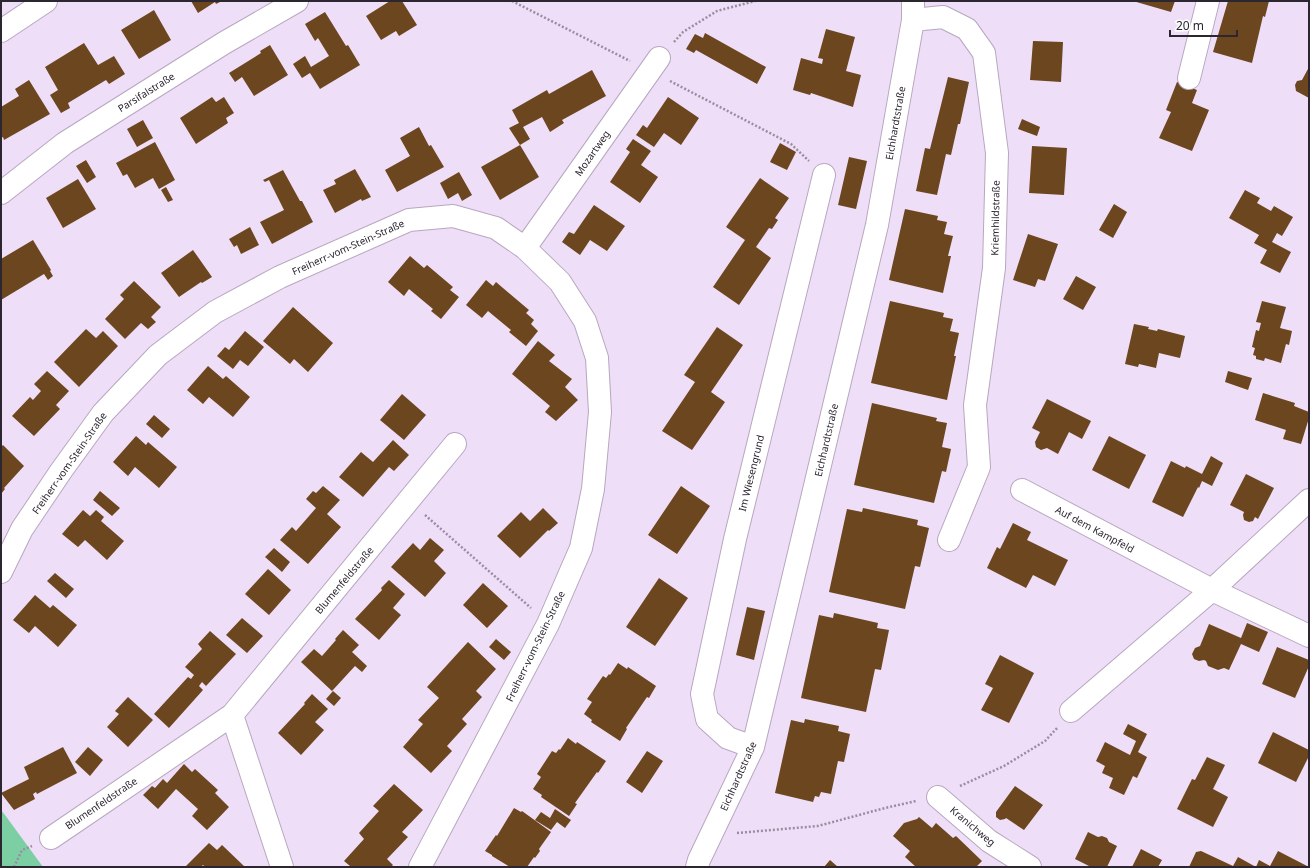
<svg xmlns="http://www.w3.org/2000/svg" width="1310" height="868" font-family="'Noto Sans',sans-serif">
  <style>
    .green { fill: #7ccfa3 }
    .building { fill: #6c461e }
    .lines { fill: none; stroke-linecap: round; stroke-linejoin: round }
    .minor-casing { stroke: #b7a7bf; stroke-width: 24 }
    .path { stroke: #998d9f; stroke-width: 2.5; stroke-dasharray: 2 2; stroke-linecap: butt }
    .minor { stroke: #fff; stroke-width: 22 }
    .labels { text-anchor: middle; stroke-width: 4; stroke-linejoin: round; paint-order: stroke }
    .street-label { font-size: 10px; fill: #2c2630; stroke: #fff }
  </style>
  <rect width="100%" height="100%" fill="#efdef7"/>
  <!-- green -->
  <path class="green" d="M1,810L5,815L43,867H1Z"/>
  <!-- building -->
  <path class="building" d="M191,1H222L216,4L215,2L198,13Z
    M390,1H402L417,25L399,36L396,31L381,40L366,16Z
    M1133,1H1175L1171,12Z
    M1228,1H1269L1265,17L1263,16L1252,63L1213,52Z
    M154,10L171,40L139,59L121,30Z
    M325,12L346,46L348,45L360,65L320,89L310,73L302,78L293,64L305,56L311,67L329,56L318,38L315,41L305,24Z
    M826,29L855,37L846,71L861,75L853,107L811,93L810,95L793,90L801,58L822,64L823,59L818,58Z
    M705,33L766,67L757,84L696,50L694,53L686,49L695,34L703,38Z
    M1033,41L1063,42L1061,82L1030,80Z
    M84,43L98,65L114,56L125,74L109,84L106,80L68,103L70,108L61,113L50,95L58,90L45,67Z
    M270,45L288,75L254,96L242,77L235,82L229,73L261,53L260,51Z
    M1309,67V98L1296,91L1295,85L1297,81L1302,80Z
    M592,70L606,96L562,120L564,123L550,132L542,117L523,127L530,139L520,145L539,177L500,200L481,167L520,145L509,128L519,123L512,110L547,90L549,94Z
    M948,77L969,82L960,124H958L951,155L946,154L937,195L916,191L925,148L930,149Z
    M29,80L50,114L4,140L3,137L1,138V107L19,96L15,89Z
    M1177,82L1197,90L1192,103L1209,110L1192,151L1159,138L1171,112L1166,110Z
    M212,97L216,102L224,97L234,113L226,118L228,123L196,144L180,118Z
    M668,97L699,118L681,145L664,133L654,147L636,135L643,125L647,128Z
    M1022,119L1040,127L1037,136L1018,129Z
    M143,120L153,138L137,147L127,129Z
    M419,127L429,146L431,145L444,167L397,192L385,170L410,156L400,138Z
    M633,139L651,151L641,165L658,177L640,203L610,182L630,152L626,149Z
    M155,142L175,180L159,189L153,178L135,188L127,174L123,176L116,163Z
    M780,143L796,152L787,170L770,162Z
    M1032,146L1067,148L1064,195L1029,193Z
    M849,157L867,161L856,209L838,205Z
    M86,160L96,177L87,183L76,166Z
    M355,169L371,197L362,201L361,199L335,213L323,190L336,184L334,180Z
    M283,170L300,201H302L313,222L272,244L260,222L284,210L269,180L265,182L263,180Z
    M459,172L472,195L462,201L458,193L448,199L440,183Z
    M760,178L789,198L775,218L778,220L772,229L769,228L756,247L771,258L739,305L713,287L745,240L726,227Z
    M78,179L96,209L63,228L46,198Z
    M166,187L173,200L168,202L161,190Z
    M1245,190L1260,198L1257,203L1271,211L1274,206L1293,217L1282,236L1277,233L1272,242L1291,252L1280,273L1260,263L1267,250L1254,243L1259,235L1229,218Z
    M1114,204L1127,212L1113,238L1099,230Z
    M594,205L625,226L607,251L590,240L580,255L562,242L569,232L574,234Z
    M905,209L938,216L937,220L947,222L944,234L953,236L948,256H951L943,293L889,280Z
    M250,227L259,245L241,254L237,245L234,247L229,239Z
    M1028,234L1058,244L1045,281L1038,279L1035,287L1013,280Z
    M33,240L51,270L50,271L53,276L48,280L44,274L1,300V259Z
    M193,250L212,277L202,283L201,282L179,297L161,273Z
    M410,256L424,268L427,265L453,287L450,290L459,297L441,319L431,311L433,309L409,289L404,296L388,282Z
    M1076,276L1096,287L1083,310L1063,299Z
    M486,280L493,286L496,282L529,310L526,313L534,320L531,324L538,331L526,346L509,332L511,330L488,311L482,318L466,305Z
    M134,281L161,307L151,317L156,322L148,329L141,323L125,339L105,319L124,299L120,295Z
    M890,301L944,313L943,317L953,319L950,331L959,333L954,356H956L947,400L871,383Z
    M1262,301L1286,307L1280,328L1292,331L1289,345L1286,344L1281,363L1265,358L1264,361L1256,359V356L1253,355L1255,348L1252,347L1256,330L1259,331L1261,323L1256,322Z
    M293,307L333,343L308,372L294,359L290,364L263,341Z
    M1134,324L1149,327L1148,329L1157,331L1158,329L1185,336L1180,358L1159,353L1156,368L1139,364L1138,367L1125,364Z
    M717,327L743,345L711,392L725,402L692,450L662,431L695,382L684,375Z
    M86,329L96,338L103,331L118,346L79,387L54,362Z
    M245,331L264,347L248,366L240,360L233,369L217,356L225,347L229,350Z
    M538,341L555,355L549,361L572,379L565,387L578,400L556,421L545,412L550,406L512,374Z
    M208,366L223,379L226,376L250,397L233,417L209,397L203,404L187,390Z
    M47,371L69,391L56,405L60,409L34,436L12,416L30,397L33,400L41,391L34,384Z
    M1228,371L1252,378L1248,390L1225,382Z
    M1263,393L1295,403L1294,406L1309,412V418L1301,444L1283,439L1286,430L1255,420Z
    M402,394L426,415L404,440L380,420Z
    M1047,399L1091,421L1082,439L1069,432L1058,454L1047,448L1041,450L1036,447L1035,442L1040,432L1032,428Z
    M872,403L937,418L936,421L947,423L942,447L951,449L946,472L942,471L934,503L854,485Z
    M154,415L170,429L162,438L146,424Z
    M136,436L146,445L148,442L177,467L159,488L135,467L128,476L113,462Z
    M1109,436L1146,455L1129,489L1092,470Z
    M393,440L409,455L394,471L389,467L363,497L339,477L361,452L373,462Z
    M3,445L24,466L4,488L5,489L1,494V447Z
    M1211,456L1223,463L1212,486L1202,481L1199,488L1198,487L1183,517L1152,502L1171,461L1185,468L1186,466L1202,474Z
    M1246,474L1274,488L1258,519L1255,517L1253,521L1249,522L1244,520L1243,515L1244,512L1230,505Z
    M323,486L340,500L327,514L341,527L308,564L280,540L292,527L296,531L316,508L306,499L313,491L316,493Z
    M681,486L710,506L677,554L648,535Z
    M100,491L120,508L112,516L93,500Z
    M543,508L558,523L549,531L548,530L520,558L497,536L521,512L530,521Z
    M863,508L918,520L917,525L929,528L920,567L915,566L905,609L829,592L847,509L862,512Z
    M83,510L90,516L96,510L104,517L101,521L124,541L107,560L85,540L78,547L62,534Z
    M1013,523L1031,532L1027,540L1068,560L1055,586L1033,575L1026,588L987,568L997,547L1000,549Z
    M430,538L444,550L434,561L446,573L425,597L391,567L413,543L420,550Z
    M274,548L290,562L282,572L265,557Z
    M268,569L291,590L269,615L245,594Z
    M55,573L74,589L66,598L47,581Z
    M659,578L688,598L655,646L626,627Z
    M389,580L405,594L393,608L401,615L379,640L355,619L382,590L381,588Z
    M483,583L508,606L487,628L463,605Z
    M35,595L50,608L53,605L77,625L58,647L35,626L29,633L13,620Z
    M747,607L765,611L754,660L736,655Z
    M834,613L878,623L877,628L889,630L881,670L875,669L866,712L801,698L819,615L833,618Z
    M242,618L263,636L247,653L226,635Z
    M1247,623L1268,632L1259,652L1241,644L1229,670L1224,668L1218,670L1208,666L1206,661L1204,660L1199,661L1194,659L1192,654L1195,648L1200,646L1209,624L1241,638Z
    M343,630L359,645L352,652L367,666L362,672L355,666L332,691L301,662L314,649L322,656L336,640L335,639Z
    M210,631L236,654L206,686L202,682L199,686L203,690L169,728L154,714L188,677L191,679L194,675L185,667L202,649L198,644Z
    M496,639L511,652L504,660L489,647Z
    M468,642L496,669L476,691L482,697L462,719L467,724L447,746L452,751L431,773L403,747L423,724L418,720L439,698L427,687Z
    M1277,647L1309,660V666L1295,698L1262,684Z
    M1000,655L1034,673L1009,723L981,710L993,688L985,684Z
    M618,663L627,669L628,667L656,686L649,698L647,697L626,728L627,729L620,741L591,722L592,720L584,714L592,702L587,699L603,676L606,678L609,674L610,675Z
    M333,691L341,698L334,706L326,699Z
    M312,694L328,709L315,722L324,730L301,755L278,733L305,704L304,703Z
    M128,697L153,720L128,747L107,727L119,714L115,711Z
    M805,719L839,726L838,731L850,734L844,762L838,761L831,794L821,792L819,797L815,796L813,802L775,793L791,720L804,723Z
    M1128,724L1147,734L1138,752L1147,757L1137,778L1133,776L1124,795L1109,788L1113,778L1102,773L1105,766L1096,761L1105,742L1130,755L1136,741L1123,734Z
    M1273,732L1309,750V756L1296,782L1258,763Z
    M568,738L576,744L577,742L606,761L598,773L597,772L575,803L577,804L569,816L541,797L542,795L533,789L541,777L537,774L552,751L556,753L559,749L560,750Z
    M63,747L77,773L37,794L36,792L33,794L35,799L14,810L1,793L29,779L24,767Z
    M88,747L103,760L90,776L75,762Z
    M647,751L663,761L642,793L626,782Z
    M1207,757L1225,765L1213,789L1228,797L1213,827L1177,809L1192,779L1195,780Z
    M184,764L192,772L195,769L218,790L215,793L229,807L207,830L192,816L198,809L176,789L158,809L143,795L152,786L155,788L163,779L167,783Z
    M394,784L423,810L402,832L408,837L387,859L393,865L391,867H349L350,866L344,861L364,839L359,833L379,811L373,806Z
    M1015,786L1043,805L1024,830L1006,818L1005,819L1000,820L996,817V812Z
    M514,808L521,812L522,811L551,832L539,849L540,851L535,858L534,857L527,867H510L492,856V855L485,851L496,835L497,836Z
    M555,809L571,820L565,828L557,822L551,830L535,820L541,812L550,818Z
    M919,817L932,828L936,823L953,838L956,836L982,861L976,867H916L905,857L910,851L893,836L904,823L917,819Z
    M1088,832L1098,837L1102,836L1107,838L1109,842L1117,846L1107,867H1091L1075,859Z
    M209,843L217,850L222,845L245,867H205L203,865L201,867H185Z
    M1141,849L1162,860L1158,867H1132Z
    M1201,851L1233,866L1238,857L1256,867L1259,860L1270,866L1278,851L1309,867H1189L1196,852Z
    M830,860L838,867H824Z"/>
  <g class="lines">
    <!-- minor casing -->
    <g class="minor-casing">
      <path id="minor" d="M913,20L943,17L967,29L984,53L997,153L994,268L975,405L979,467L949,540
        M1,31L46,1
        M1189,78L1208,1
        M1,193L65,143L224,43L297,1
        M525,248L659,58
        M1022,490L1212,590L1309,636
        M1,572L22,529L61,471L103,413L158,355L215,312L280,277L409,220L453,216L496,228L525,248L560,282L585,321L597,358L600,412L593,489L581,548L548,624L420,867
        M1071,711L1212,590L1309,500
        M753,747L728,738L707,719L702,694L735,539L824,175
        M938,797L989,841L1030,867
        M51,838L232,715
        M282,867L232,715L455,444
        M697,867L699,860L753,747L877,225L913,20V1"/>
    </g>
    <!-- path -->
    <path class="path" d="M512,1L630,61
      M674,42L683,32L717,11L755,1
      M670,81L791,144L809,161
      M425,515L531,608
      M960,786L1004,766L1045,741L1058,727
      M737,833L818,826L885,808L916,801
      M14,867L22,850L32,846"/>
    <!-- minor -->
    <use href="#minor" class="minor"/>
  </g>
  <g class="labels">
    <!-- street labels -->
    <g class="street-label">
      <text transform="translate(146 92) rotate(-32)" y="4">Parsifalstraße</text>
      <text transform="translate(895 123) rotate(-80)" y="4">Eichhardtstraße</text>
      <text transform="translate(592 153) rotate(-55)" y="4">Mozartweg</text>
      <text transform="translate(995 218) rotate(-89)" y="4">Kriemhildstraße</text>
      <text transform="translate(348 247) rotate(-24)" y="4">Freiherr-vom-Stein-Straße</text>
      <text transform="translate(826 440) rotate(-77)" y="4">Eichhardtstraße</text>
      <text transform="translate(69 463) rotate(-55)" y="4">Freiherr-vom-Stein-Straße</text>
      <text transform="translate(751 473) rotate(-76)" y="4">Im Wiesengrund</text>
      <text transform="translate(1095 529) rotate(28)" y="4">Auf dem Kampfeld</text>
      <text transform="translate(344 580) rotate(-50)" y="4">Blumenfeldstraße</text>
      <text transform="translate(535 646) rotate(-64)" y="4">Freiherr-vom-Stein-Straße</text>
      <text transform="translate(738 776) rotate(-66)" y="4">Eichhardtstraße</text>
      <text transform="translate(101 803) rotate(-34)" y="4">Blumenfeldstraße</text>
      <text transform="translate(973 826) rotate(40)" y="4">Kranichweg</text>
    </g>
  </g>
  <!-- border -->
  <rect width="1310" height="868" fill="none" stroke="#2c2630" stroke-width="4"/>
  <!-- scale -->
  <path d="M1170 30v6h67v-6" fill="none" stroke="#2c2630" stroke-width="2"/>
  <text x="1176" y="30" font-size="12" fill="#2c2630" stroke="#ffffff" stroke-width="3" paint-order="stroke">20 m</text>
</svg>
